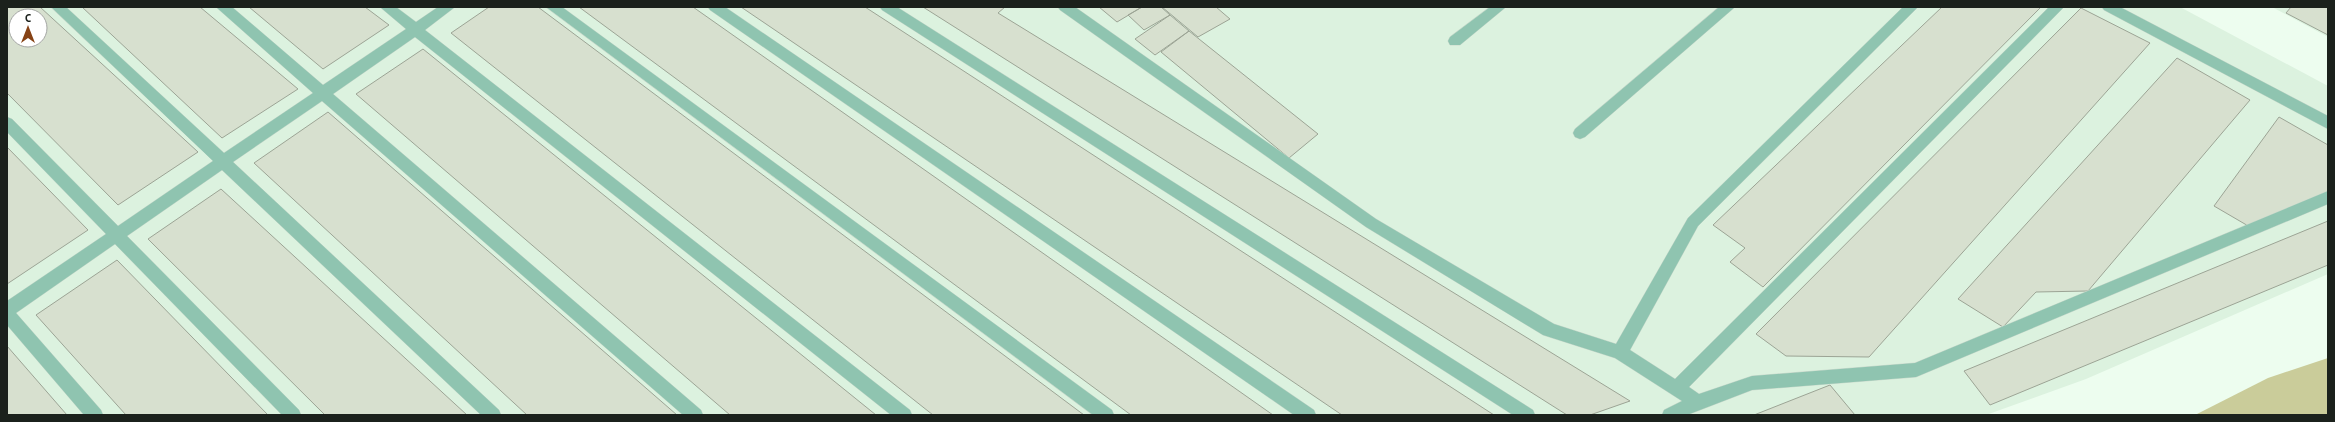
<svg xmlns="http://www.w3.org/2000/svg" width="2335" height="422" font-family="'PT Sans',sans-serif">
  <style>
    .built { fill: #dcf2df; fill-rule: evenodd }
    .green { fill: #cacc9a }
    .building { fill: #d7e0cf; stroke: #9ca495; fill-rule: evenodd }
    .lines { fill: none; stroke-linecap: round; stroke-linejoin: round }
    .service-casing { stroke: #cbdacd; stroke-width: 1 }
    .service { fill: #8fc4b0; fill-rule: evenodd }
  </style>
  <rect width="100%" height="100%" fill="#edfdef"/>
  <!-- built -->
  <path class="built" d="M7,7H2180L2328,86V274L2086,379L1986,415H7ZM16,16H40V40H16Z
    M2272,7H2328V37Z"/>
  <!-- green -->
  <path class="green" d="M2328,358V415H2195L2268,378Z"/>
  <!-- building -->
  <path class="building" d="M7,7H40L198,152L118,205L7,93ZM16,16H40V40H16Z
    M82,7H200L298,89L222,138Z
    M249,7H365L389,25L323,69Z
    M489,7H538L1084,415H933L451,33Z
    M579,7H693L1273,415H1131Z
    M741,7H865L1494,415H1342Z
    M923,7H1005L998,13L1630,401L1590,415H1567Z
    M1099,7H1142L1117,22Z
    M1142,7H1161L1170,15L1144,30L1128,15Z
    M1162,7H1216L1230,19L1198,37Z
    M1942,7H2041L1763,287L1730,262L1745,248L1713,225Z
    M2291,7H2328V35L2286,13Z
    M2081,8L2150,43L1869,357L1786,356L1756,334Z
    M1170,15L1189,31L1155,55L1135,39Z
    M1189,31L1318,134L1289,158L1161,52Z
    M423,49L876,415H730L356,94Z
    M2177,58L2250,100L2088,291L2036,292L2003,327L1958,299Z
    M328,112L677,415H527L254,163Z
    M2279,117L2328,145V193L2250,227L2214,206Z
    M7,147L88,230L7,284Z
    M221,189L467,415H325L148,239Z
    M2328,221V265L1990,405L1964,371Z
    M117,260L268,415H126L36,315Z
    M7,346L67,415H7Z
    M1830,385L1855,415H1754Z"/>
  <g class="lines">
    <!-- service casing -->
    <g class="service-casing">
      <path id="service" d="M51,7H66L224,153L313,93L216,7H232L323,85L406,29L380,7H396L416,22L438,7H455L425,30L910,410L912,415H891L415,37L333,94L701,410L703,415H683L322,101L233,162L499,410L501,415H481L222,170L127,236L299,410L301,415H282L115,244L16,313L101,410L103,415H84L7,325V301L106,234L7,132V117L12,119L118,226L213,161Z
        M546,7H562L1112,410L1114,415H1093Z
        M708,7H725L1314,410L1316,415H1294L710,10Z
        M880,7H897L1533,410L1535,415H1513L882,10Z
        M1058,7H1075L1376,219L1554,324L1616,344L1688,218L1903,7H1918L1698,226L1630,350L1675,379L2049,7H2064L1689,387L1699,394L1752,376L1915,363L2328,191V204L1916,377L1752,390L1687,415H1662L1664,410L1682,401L1615,358L1543,335L1366,227L1060,10Z
        M1490,7H1506L1460,45H1450L1448,41L1450,37Z
        M1719,7H1735L1585,137L1580,139L1575,137L1573,133L1575,129Z
        M2102,7H2120L2328,116V129L2104,10Z"/>
    </g>
    <!-- service -->
    <use href="#service" class="service"/>
  </g>
  <!-- border -->
  <rect width="2335" height="422" fill="none" stroke="#1b211c" stroke-width="16"/>
  <!-- north arrow -->
  <g transform="translate(28 28)"><circle r="19" fill="#ffffff" stroke="#a4a6a4"/>
  <path d="M0-3L7 15L0 10L-7 15Z" fill="#864215"/>
  <text y="-6" font-size="11" font-weight="bold" text-anchor="middle" fill="#1b211c">С</text>
  </g>
</svg>
